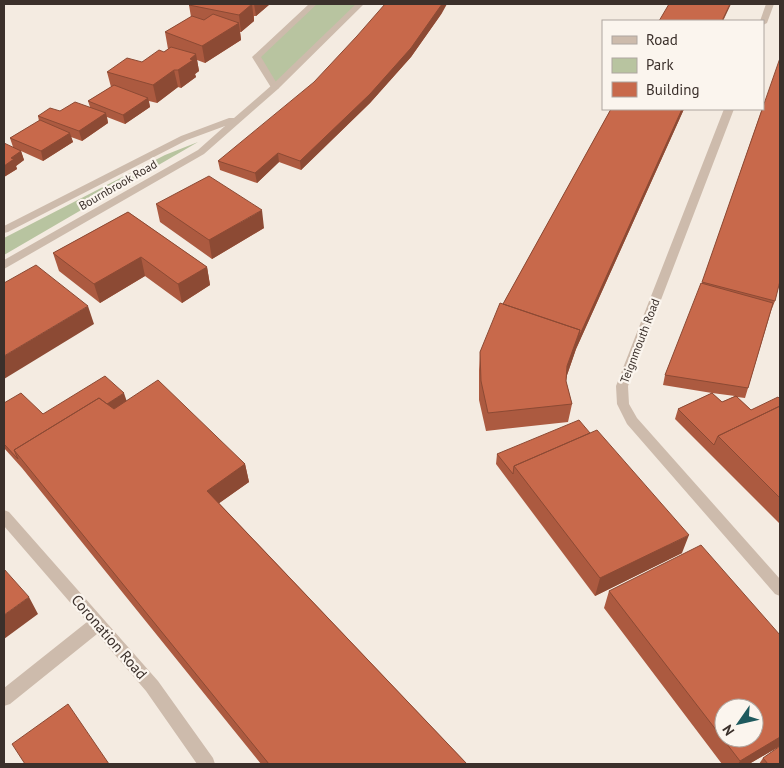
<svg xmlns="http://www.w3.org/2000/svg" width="784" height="768" font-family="'PT Sans',sans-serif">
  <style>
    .green { fill: #b8c4a0 }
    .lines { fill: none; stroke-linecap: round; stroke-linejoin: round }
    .service { fill: #cdbbac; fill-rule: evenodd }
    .minor { fill: #cdbbac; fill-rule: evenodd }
    .tertiary { fill: #cdbbac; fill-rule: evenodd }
    .wall { fill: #ac5a40; fill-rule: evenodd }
    .shaded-wall { fill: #8c4a34 }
    .building { fill: #c8694b; stroke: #8c4a34; fill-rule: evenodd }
    .labels { text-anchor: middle; stroke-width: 4.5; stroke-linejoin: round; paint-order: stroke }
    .street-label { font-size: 12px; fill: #3b302b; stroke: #fbf5ee }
    .near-street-label { font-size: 15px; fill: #3b302b; stroke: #fbf5ee }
  </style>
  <rect width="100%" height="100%" fill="#f4ebe1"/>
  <!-- green -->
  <path class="green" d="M316,4H358L275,85L259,57Z
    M198,142L4,255V238L165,155Z"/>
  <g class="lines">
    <!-- service -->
    <path class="service" d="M309,4H317L261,57L279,87L278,89H272L252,57Z"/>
    <!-- minor -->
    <path class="minor" d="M766,4H774L767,23L763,25V21H760Z
      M724,109H734L628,386L629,404L637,418L780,579V596L775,594L627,424L617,404L616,386Z
      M4,510L9,512L158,681L213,758L215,764H197L146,691L97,634L10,704L4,706V688L87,622L4,526Z"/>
    <!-- tertiary -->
    <path class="tertiary" d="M356,4H364L278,89L204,154L4,269V260L198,150L225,126L187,140L8,232L4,233V226L181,136L229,118H234L272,85Z"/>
  </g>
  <!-- wall -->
  <path class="wall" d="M191,4H270L256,16H254V21L241,32H240L241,40L205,63L197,60L199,71L195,74L196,77L181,88L178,87L157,103L149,101L150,107L125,124L107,117L108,123L82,141L71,137L73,142L43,161L21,151L24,160L16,166L17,169L4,177L13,147L10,138L39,121L38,116L60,111L90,107L88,101L111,87L107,72L142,62L164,52L168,49L165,32L191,17L189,5Z
    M442,13L411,57L370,103L301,170L279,162L257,183L220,170L218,161Z
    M611,109H684L576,349L567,375L566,381L572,404L568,422L486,431L479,400V370L480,352L503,304Z
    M762,109L775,301L771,311L748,388L745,398L737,397L751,410L780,399V524L675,419L678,409L712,393L663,385L665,375L702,283ZM712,393L735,396L722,402Z
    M156,204L264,228L212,259L160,222Z
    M128,212L207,267L210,285L182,303L145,276L100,303L59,271L53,253Z
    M127,401L245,464L249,482L219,503L467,764H261L22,468L4,448V403L43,414Z
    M497,454L682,553L595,596L496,464Z
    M609,591L780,635V746L749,764H722L604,608Z
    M763,758L780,764H759Z"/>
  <!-- shaded-wall -->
  <path class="shaded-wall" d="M252,4L254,21L241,32L239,15Z
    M254,4H270L256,16Z
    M442,4H447L442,13L411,57L370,103L301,170L300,161Z
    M730,4H731L723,21H722Z
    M239,23L241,40L205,63L202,46Z
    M196,54L199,71L195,74L196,77L181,88L178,70L190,59Z
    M174,70L178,87L157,103L153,85Z
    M148,98L150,107L125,124L123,115Z
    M682,109H684L576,349L564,384L567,366L580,330Z
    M106,113L108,123L82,141L79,131Z
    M70,133L73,142L43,161L41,151Z
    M21,151L24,160L16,166L17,169L4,177V166L11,158Z
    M278,153L279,162L257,183L255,173Z
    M262,210L264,228L212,259L209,240Z
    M141,257L145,276L100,303L94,284Z
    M207,267L210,285L182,303L178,284Z
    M88,306L94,324L4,379V356Z
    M124,393L127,402L20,457Z
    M245,464L249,482L211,509L207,491Z
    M689,535L682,553L595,596L600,578Z
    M29,597L38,614L4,639V615Z
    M780,737V746L749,764H738L740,761Z"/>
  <!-- building -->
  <path class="building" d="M191,4H252L239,15L189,5Z
    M385,4H442L411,48L370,94L300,161L278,153L255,173L218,161L314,82L357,36Z
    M669,4H730L722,21H659Z
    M213,14L239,23L202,46L165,32L192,16L204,20Z
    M171,47L196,54L190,59L193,60L178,70H174L153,85L107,72L127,58L142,62L159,50L164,52Z
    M780,58V281L775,301L702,282Z
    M114,85L148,98L123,115L88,101Z
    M75,102L106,113L79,131L38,116L50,108L60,111Z
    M611,109H682L578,339L580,330L503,304Z
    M40,120L70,133L41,151L10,138Z
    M4,143L21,151L11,158L14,159L4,166Z
    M209,176L262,210L209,240L156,204Z
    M128,212L207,267L178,284L141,257L94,284L53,253Z
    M36,265L88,306L4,356V283Z
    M701,283L773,303L748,388L665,375Z
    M500,303L580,330L567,366L566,381L572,404L488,413L481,381L480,352Z
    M105,376L124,393L107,404L99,398L14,450L18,459L4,444V403L21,393L43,414Z
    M158,380L245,464L207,491L467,764H269L14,450L99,398L114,409Z
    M712,393L722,402L736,396L751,410L778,397L780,399V406L718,436L714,445L678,409Z
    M780,406V498L718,436Z
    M579,420L590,433L514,466L513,474L497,454Z
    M597,430L689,535L600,578L514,466Z
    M701,545L780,635V737L740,761L609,591ZM724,708H754V738H724Z
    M4,569L29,597L4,615Z
    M68,704L109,764H25L12,744Z
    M780,746V764H768L763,758Z"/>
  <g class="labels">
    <!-- street labels -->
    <g class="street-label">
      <text transform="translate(118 185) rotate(-30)" y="4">Bournbrook Road</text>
      <text transform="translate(640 341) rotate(-69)" y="4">Teignmouth Road</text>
    </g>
    <!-- near-street labels -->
    <g class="near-street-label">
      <text transform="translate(109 637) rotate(49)" y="5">Coronation Road</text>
    </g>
  </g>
  <!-- border -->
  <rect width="784" height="768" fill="none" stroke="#3b302b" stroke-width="10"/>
  <!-- legend -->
  <rect x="602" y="20" width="162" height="90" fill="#fbf5ee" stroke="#aea6a0"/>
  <rect x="612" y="36" width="25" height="8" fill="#cdbbac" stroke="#aea6a0"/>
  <text x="646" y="45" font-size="15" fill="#3b302b">Road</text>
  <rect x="612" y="58" width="25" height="15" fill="#b8c4a0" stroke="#aea6a0"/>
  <text x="646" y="70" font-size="15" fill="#3b302b">Park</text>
  <rect x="612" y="82" width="25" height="15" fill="#c8694b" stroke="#aea6a0"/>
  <text x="646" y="95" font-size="15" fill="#3b302b">Building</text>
  <!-- north arrow -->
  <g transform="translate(739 723) rotate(236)"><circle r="24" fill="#fbf5ee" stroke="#aea6a0"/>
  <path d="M0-4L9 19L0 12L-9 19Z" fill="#1f5a5e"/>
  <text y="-8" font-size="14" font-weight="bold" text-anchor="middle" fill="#3b302b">N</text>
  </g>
</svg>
